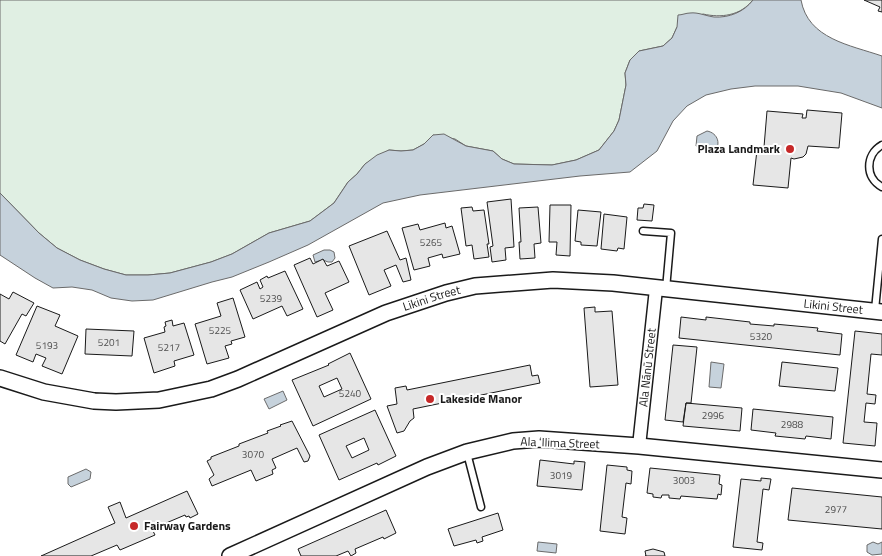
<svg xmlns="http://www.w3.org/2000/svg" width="882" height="556" font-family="'Titillium Web',sans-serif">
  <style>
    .green { fill: #e0efe3; stroke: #6a6a6a }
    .water { fill: #c6d2dc; stroke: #6a6a6a }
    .building { fill: #e6e6e6; stroke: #1a1a1a; fill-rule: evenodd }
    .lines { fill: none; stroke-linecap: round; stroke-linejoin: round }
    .service-casing { stroke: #1a1a1a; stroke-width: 9 }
    .minor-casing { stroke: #1a1a1a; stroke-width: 15 }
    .tertiary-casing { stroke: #1a1a1a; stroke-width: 18 }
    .service { stroke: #fff; stroke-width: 6 }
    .minor { stroke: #fff; stroke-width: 12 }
    .tertiary { stroke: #fff; stroke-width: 15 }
    .poi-dot { fill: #c62828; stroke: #fff; stroke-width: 2 }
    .labels { text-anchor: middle; stroke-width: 4; stroke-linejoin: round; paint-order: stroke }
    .number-label { font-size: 10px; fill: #4d4d4d }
    .poi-label { font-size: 12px; font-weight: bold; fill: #1a1a1a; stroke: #fff; text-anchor: start }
    .street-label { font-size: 12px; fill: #1a1a1a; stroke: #fff }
  </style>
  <rect width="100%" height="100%" fill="#fff"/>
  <!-- green -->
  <path class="green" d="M0,0H753C740,16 721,18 703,14L677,27L672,38L663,46L639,51L630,60L625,73L626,85L619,120L614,131L599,150L576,160L552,165L514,164L502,159L493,151L466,146L455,139L433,135L424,144L413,150L401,151L389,150L365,164L357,174L348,182L334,203L310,221L269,233L232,254L211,262L170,273L148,275H126L104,269L80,260L57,248L39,233L0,193Z"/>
  <!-- water -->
  <path class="water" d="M753,0H801C808,39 850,45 882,56V108L841,93L798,86H755L731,89L706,95L687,106L673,121L657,151L630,172L580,176L420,195L383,203L308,245L269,262L232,277L212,282L153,300L132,301L111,298L92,290L72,287L53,288L35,278L0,255V193L39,233L57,248L80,260L104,269L126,275H148L170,273L211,262L232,254L269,233L310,221L334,203L348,182L357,174L365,164L377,155L389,150L401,151L413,150L424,144L433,135L444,134L466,146L493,151L502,159L514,164L552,165L576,160L599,150L614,131L619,120L626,85L625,73L630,60L639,51L663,46L672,38L677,27L678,15C682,15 686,13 690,13C698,12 706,16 714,17C729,18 744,12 753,0Z
    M707,131C718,133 722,145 713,153L710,147L696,146L697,136Z
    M324,250H330L334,252L335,258L332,262H328L323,260L315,262L313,255Z
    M711,362L724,364L721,388L709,387Z
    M283,391L287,400L269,409L264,399Z
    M86,469L91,472L90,479L71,487L68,484V477Z
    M538,542L557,544L556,553L537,551Z
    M873,542L878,544L882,542V554L872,555L867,552V545Z"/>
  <!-- building -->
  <path class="building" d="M864,0H882V12L878,11L880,7Z
    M807,110L842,113L839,148L808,146L806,154L803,157L794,159L791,158L788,188L753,185L757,150L772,151L773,147H764L767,111L803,114L802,118H806Z
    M511,199L514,247L505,248L506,260L492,262L490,247L493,246L487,202Z
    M644,204L654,205L652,221L637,220L638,208H643Z
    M550,205H571L570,256L556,255L557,242H549Z
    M472,207L473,211L484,210L489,244H487L489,257L474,259L472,245L466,246L461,208Z
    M538,207L541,243L534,244L535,258L520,259L519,242H521L519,208Z
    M578,210L601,212L597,246L581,245V242L575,241Z
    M604,214L627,217L624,249L618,248L617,251L601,249Z
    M445,223L446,228L452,226L460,254L443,258L442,254L428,258L430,266L414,270L402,228L418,224L420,230Z
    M387,231L400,260L406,258L411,280L403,282L396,265L384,270L391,286L369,295L349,246Z
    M310,258L313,264L323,259L327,266L339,261L349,282L325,293L333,310L317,317L294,265Z
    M285,271L303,309L287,316L282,306L253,319L240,290L257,282L260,289L263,287L260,280L267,276L268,278Z
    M13,292L34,303L26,316L22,314L5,344L0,341V294L9,299Z
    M233,298L245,337L231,341L232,344L225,346L229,358L207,364L195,324L221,316L217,303Z
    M37,306L60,315L55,326L78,336L62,374L42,366L46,358L36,354L33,362L16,355Z
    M595,307V312L612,311L618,385L590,387L584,308Z
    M681,317L706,320V317L750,322V324L774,326V324L818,328L817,331L842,334L840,355L679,338Z
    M172,320L173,326L184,323L194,355L174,361L175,366L154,373L144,338L165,332L164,327L166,326L165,322Z
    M86,329L134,331L132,356L85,354Z
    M855,331L882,334V355L871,354L867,394L876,395L875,404L866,403L864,422L877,423L875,446L843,443Z
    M673,345L697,347L691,403H686L683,422L665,420Z
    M350,353L371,399L313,426L292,380L329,365L328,364ZM337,378L342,389L324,397L319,386Z
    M782,362L838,368L835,391L779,386Z
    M530,365L532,376L538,375L540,383L413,409L414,418L410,421L404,431L397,433L387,406L397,404L395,388L406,386L407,390Z
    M686,403L742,408L740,431L683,426Z
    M753,409L833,417L831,439L806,436L805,439L775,436L776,433L751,430Z
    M375,410L396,456L378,465L377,463L339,480L319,435ZM364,438L369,450L352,458L346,446Z
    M292,421L310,456L308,461L304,462L297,448L272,459L276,468L272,470L273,474L256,481L251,470L212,486L209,479L214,475L207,461L211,459V457L239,446V444L268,433L267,431L281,426L280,425Z
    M540,460L574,464V461L585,462L582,490L537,486Z
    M607,465L627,467V470L632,471L631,484L626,483L622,517L627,518L625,534L600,531Z
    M650,468L720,475L719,484L722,485L721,495L718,494L717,499L681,496L680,499L669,498V495H662L661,498L653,497V494L647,493Z
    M761,478L771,479L769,490L763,489L757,542L763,543L762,550L733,547L741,479L761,481Z
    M792,488L882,497V529L788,520Z
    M187,491L198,514L190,518L189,516L186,517L185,515L152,529L155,535L120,550L117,545L91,556H41L115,523L108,507L120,502L126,518Z
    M386,510L396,533L384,539L383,537L355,549L356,553L351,556L348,551L336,556H301L298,549Z
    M498,513L503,530L482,537L483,541L477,543L476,540L454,546L448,529Z
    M653,549L664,552L665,556H645H646L645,551Z"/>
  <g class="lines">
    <!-- service casing -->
    <g class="service-casing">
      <path id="service" d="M882,145C865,155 865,178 882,187
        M643,231L671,233L666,289
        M875,310L882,239
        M467,453L481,507"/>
    </g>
    <!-- minor casing -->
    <g class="minor-casing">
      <g id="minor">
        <path id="s1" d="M639,446L656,289"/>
      </g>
    </g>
    <!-- tertiary casing -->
    <g class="tertiary-casing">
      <g id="tertiary">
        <path id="s2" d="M0,378L44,392L94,401L116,402L159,400L211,389L238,379L386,313L446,293L475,286L553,280L613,283L882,312"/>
        <path d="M230,556L427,467L467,452L513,441L539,439L639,446L882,470"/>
      </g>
    </g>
    <!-- service -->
    <use href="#service" class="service"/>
    <!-- minor -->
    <use href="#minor" class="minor"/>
    <!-- tertiary -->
    <use href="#tertiary" class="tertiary"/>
  </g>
  <!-- markers -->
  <g class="poi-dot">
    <circle cx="790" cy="149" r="5"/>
    <circle cx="430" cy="399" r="5"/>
    <circle cx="134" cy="526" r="5"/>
  </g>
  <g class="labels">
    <!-- number labels -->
    <g class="number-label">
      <text x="431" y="246">5265</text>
      <text x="271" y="302">5239</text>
      <text x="220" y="334">5225</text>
      <text x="761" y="340">5320</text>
      <text x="109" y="346">5201</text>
      <text x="47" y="349">5193</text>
      <text x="169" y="351">5217</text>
      <text x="350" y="397">5240</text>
      <text x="713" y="419">2996</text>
      <text x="792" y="428">2988</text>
      <text x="253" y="458">3070</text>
      <text x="561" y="479">3019</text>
      <text x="684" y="484">3003</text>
      <text x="836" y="513">2977</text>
    </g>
    <!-- poi labels -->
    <g class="poi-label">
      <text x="780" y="153" text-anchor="end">Plaza Landmark</text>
      <text x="440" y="403">Lakeside Manor</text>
      <text x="144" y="530">Fairway Gardens</text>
    </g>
    <!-- street labels -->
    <g class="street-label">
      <text dy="4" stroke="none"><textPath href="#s2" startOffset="454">Likini Street</textPath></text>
      <text dy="4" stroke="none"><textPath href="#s2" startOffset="859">Likini Street</textPath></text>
      <text dy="4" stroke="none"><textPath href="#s1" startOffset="79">Ala Nānū Street</textPath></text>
      <text transform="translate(560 443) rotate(2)" y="4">Ala ʻIlima Street</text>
    </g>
  </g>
</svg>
